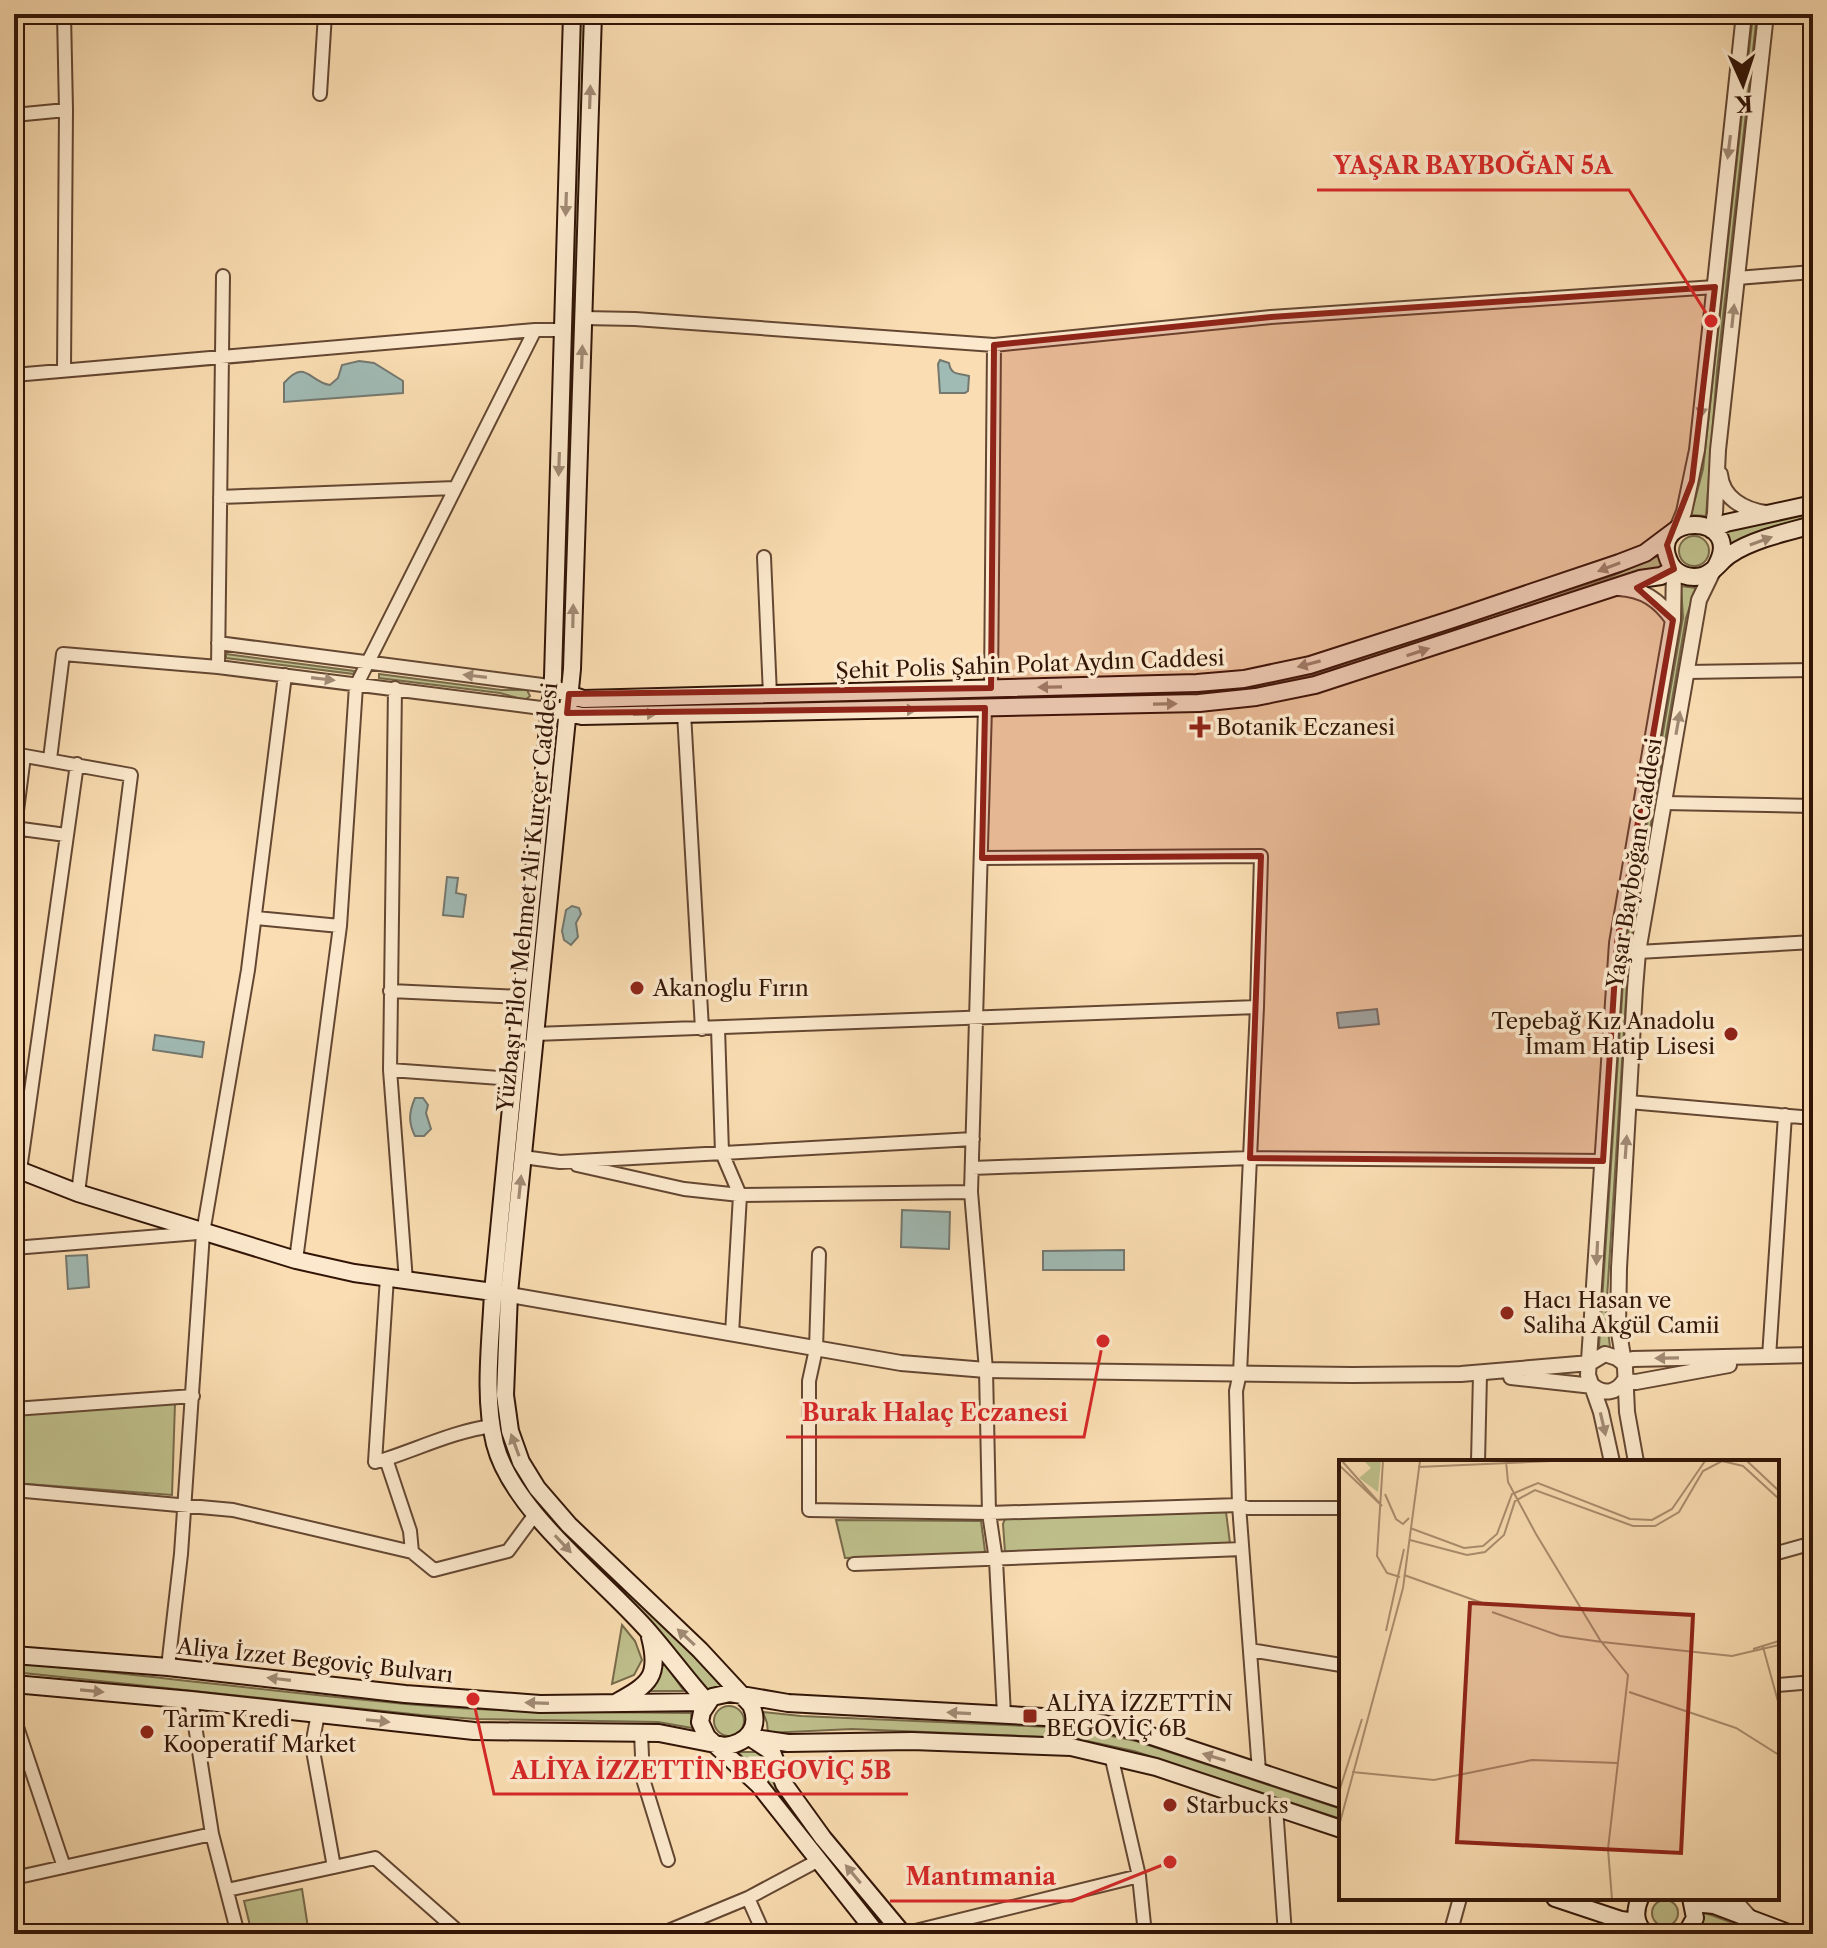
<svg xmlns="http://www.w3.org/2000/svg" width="1827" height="1948" font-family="'Libre Caslon Text',serif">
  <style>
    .green { fill: #bfc08c; stroke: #786a4a; stroke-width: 2 }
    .water { fill: #a0bab4; stroke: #74786f; stroke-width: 2 }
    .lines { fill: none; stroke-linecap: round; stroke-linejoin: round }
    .minor-casing { stroke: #644732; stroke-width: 16 }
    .tertiary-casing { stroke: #644732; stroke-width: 18 }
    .secondary-casing { stroke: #321507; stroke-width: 20 }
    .minor { stroke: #fce9cd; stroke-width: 12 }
    .tertiary { stroke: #fce9cd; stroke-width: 14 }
    .secondary { stroke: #fce9cd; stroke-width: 16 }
    .oneway { fill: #a18a74 }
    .marked { fill: #8f2418; fill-opacity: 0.2; stroke: #8f2418; stroke-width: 6; stroke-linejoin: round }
    .poi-dot { fill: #8f2418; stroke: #fce9cd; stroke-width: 3 }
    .labels { text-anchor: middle; stroke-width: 7; stroke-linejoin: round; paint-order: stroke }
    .street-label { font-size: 22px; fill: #321507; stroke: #fce9cd }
    .poi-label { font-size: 22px; fill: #321507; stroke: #fce9cd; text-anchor: start }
    .inset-road { fill: none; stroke: #aa8d6e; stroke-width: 2 }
    .view { fill: #8f2418; fill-opacity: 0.15; stroke: #8f2418; stroke-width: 4 }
    .inset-edge { fill: none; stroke: #321507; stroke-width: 4 }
    .leader { fill: none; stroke: #d62828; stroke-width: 3 }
    .callout-dot { fill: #d62828; stroke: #fce9cd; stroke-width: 3 }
    .callout-label { font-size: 24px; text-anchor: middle; font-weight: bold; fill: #d62828; stroke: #fce9cd; stroke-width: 7; stroke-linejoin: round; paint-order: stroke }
  </style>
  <rect width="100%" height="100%" fill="#faddb2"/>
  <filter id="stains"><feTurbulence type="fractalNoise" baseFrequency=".0025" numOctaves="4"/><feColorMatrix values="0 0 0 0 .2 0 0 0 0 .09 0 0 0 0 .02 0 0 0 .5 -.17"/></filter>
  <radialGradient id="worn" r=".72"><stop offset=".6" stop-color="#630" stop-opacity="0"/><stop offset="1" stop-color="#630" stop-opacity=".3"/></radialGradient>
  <!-- green -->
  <path class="green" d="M580,14H585L565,681L560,680Z
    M1753,14H1757L1717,371L1706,516L1691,515L1703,469Z
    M1813,512V515L1756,533L1729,546L1725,532Z
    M1679 551a15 15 0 1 1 30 0a15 15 0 1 1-30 0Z
    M1660,555L1662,568L1614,579C1484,621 1351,674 1217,694L582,709V706L1216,691L1322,671L1612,576Z
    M1681,586L1696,588L1686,618L1629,952L1606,1314L1610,1347H1599L1625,952L1683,617Z
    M226,654L354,671V674L226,658Z
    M379,674L501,690H527L530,696L525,700L500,693L379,678Z
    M551,765L553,771L504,1279L500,1278Z
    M500,1316L514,1461L722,1687L702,1690C691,1673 680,1656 667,1640C618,1583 515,1509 500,1434C492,1396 497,1357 498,1318Z
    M175,1403L172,1495L14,1483V1415Z
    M1226,1512L1230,1543L1005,1552L1003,1524L1005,1519Z
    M836,1520L981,1521L985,1551L982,1554L845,1558Z
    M622,1625L635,1641L642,1660L634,1675L612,1684Z
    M662,1660L684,1691H649L659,1676Z
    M14,1663C149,1675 283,1693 418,1705C509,1713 600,1712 691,1713L692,1728L658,1722L476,1719L421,1715L14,1672Z
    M714 1721a15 15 0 1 1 30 0a15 15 0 1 1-30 0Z
    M763,1712L801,1716L1072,1728L1136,1741L1341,1809V1819L1134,1751L1073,1738L852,1729L768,1733L767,1723Z
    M738,1752H761L788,1802L817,1843L892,1934H888C838,1873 791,1811 738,1752Z
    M302,1889L309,1934H252L244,1901Z
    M1652 1913a13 13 0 1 1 26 0a13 13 0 1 1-26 0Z
    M1700,1911L1763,1934L1693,1932Z"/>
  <!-- water -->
  <path class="water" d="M940,360L949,363C951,376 959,373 969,376L968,391L965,393H940L938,364Z
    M359,361L374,363L403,381V393L284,402V383C306,358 309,382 330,385L338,378L342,365Z
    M447,877L458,878L456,893L466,895L463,917L443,915Z
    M572,906L579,908L581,914L576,923L578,937L571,945L564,940L562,931L566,910Z
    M1377,1009L1379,1024L1339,1028L1337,1013Z
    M155,1035L204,1042L202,1057L153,1050Z
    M415,1098H423L428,1105L426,1113L431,1129L424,1136H415C408,1122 409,1112 415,1098Z
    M902,1210L950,1212L949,1249L901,1247Z
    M1124,1250V1270H1043V1251Z
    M87,1255L89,1287L68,1289L66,1256Z"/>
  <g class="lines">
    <!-- minor casing -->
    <g class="minor-casing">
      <path id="minor" d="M64,14L66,110L64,370
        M320,94L325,14
        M14,115L66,110
        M1737,278L1813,272
        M583,318L635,319L994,345L1271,317L1715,287
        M14,375L535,330H563
        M220,497L455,488
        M764,557L770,695
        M218,643L542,685L551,688
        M218,667L223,276
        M1687,672L1813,670
        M395,688L390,1070L406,1281
        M991,688L994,345
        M985,708L971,1192L986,1370L989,1513L996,1560L1004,1715
        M684,713L702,1029
        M14,754L131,775L78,1193
        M50,759L63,654L218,667L549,709
        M1664,803L1813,806
        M14,828L66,835
        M14,834L24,756
        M982,858L1261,856L1257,1007L1240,1373L1236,1391L1239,1505L1259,1771
        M256,918L340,926
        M1638,952L1813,942
        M390,991L522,997
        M718,1028L722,1153L740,1195L732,1334
        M535,1034L1257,1007
        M390,1070L514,1079
        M1629,1102L1813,1118
        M523,1157L560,1162L973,1139
        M577,1165L684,1189L740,1195L971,1192
        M972,1168L1250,1158L1603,1161
        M20,1170L77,764
        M14,1248L198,1233
        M819,1254L816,1349L809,1381V1510L989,1513L1239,1505L1248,1508H1341
        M296,1260L340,926L356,686L535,330
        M1769,1357L1785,1115
        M14,1409L193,1396
        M492,1426C456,1431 422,1447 386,1459L410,1531L412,1552L434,1570L508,1551L536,1513
        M386,1459L375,1462L387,1277
        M1478,1462L1480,1374
        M14,1490L233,1510L412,1552
        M1777,1553L1813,1543
        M854,1564L1242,1549
        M1250,1650L1341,1665
        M168,1667L181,1554L203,1233L248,970L285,675
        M1777,1685L1813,1682
        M191,1700L212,1834L238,1934
        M318,1714L312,1745L334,1867L375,1858L461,1934
        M14,1718L64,1867
        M641,1733L643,1779L668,1860
        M1111,1755L1139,1876L1145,1934
        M1276,1807L1285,1934
        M14,1878L212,1834
        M227,1890L334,1867
        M748,1898L764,1934
        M661,1934L748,1898L819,1860
        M903,1934L1139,1876
        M1450,1934L1460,1898"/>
    </g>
    <!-- tertiary casing -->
    <g class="tertiary-casing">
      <path id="tertiary" d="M1720,474C1722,498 1744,510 1766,513
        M1677,529L1684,512L1697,450L1744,14
        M1712,530L1715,513L1718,450L1766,14
        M1618,588C1643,589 1659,600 1673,620
        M499,1293L901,1363L986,1370L1352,1375L1461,1374L1590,1363L1605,1354L1617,1358L1622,1362
        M1622,1362L1633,1359L1813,1355
        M1511,1377L1593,1386C1604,1395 1616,1393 1624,1381
        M1624,1381L1636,1382L1729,1365
        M1612,1462L1601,1412L1588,1375L1617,943L1673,620L1674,569
        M1636,1462L1627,1412L1625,1368L1618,1327L1619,1268L1635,989L1638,952L1699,600L1714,569
        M1732,1898L1751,1919"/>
    </g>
    <!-- secondary casing -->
    <g class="secondary-casing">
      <path id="secondary" d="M572,14L553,677L493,1292C491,1341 483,1396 495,1444C512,1511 604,1580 649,1632C669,1655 687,1680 707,1702
        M1712,530L1726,523L1813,504
        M1715,568C1749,511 1644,512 1670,563C1676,575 1690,579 1702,576C1714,573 1721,560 1731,554C1754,539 1787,532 1813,525
        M561,691L583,699L1197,683L1244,679L1310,665L1453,619L1619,563L1645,553L1677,529
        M560,711L582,716L1199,703L1256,697L1315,685L1640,579L1661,576L1674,569
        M14,1168L78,1193L296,1260L354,1273L493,1292
        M14,1655L168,1667L405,1694L540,1704L707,1702
        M14,1684L191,1700L474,1731L659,1733L725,1746C748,1743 761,1727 751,1705L700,1650L569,1525L537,1488L521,1462L510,1431L505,1395L509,1293L572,669L593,14
        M617,1702C650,1684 660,1676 650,1637
        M749,1737L788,1743L912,1741L1071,1747L1156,1767L1341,1829
        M754,1740L772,1752L784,1784L823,1838L903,1934
        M1555,1898L1621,1920L1636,1922
        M1640,1898C1634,1912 1635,1923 1645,1934
        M1693,1903L1714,1905L1791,1934
        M877,1934L759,1785L707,1737L700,1722L702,1712L712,1697L730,1693L788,1703L1082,1719L1136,1731L1341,1799
        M1686,1934L1695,1918L1691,1898"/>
    </g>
    <!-- minor -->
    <use href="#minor" class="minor"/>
    <!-- tertiary -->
    <use href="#tertiary" class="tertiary"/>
    <!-- secondary -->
    <use href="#secondary" class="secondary"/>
  </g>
  <!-- one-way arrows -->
  <defs><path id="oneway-solid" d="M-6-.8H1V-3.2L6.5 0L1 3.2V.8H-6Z" transform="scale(2)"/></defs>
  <g class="oneway">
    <use href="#oneway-solid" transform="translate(590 97) rotate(-88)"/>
    <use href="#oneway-solid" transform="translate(1729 147) rotate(97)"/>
    <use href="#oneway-solid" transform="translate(566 204) rotate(92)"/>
    <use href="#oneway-solid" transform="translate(1733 316) rotate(-84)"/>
    <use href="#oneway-solid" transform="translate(582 357) rotate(-88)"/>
    <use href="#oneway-solid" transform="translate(1702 406) rotate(96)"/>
    <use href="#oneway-solid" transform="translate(559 464) rotate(92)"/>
    <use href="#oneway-solid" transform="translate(1761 541) rotate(-20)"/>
    <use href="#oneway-solid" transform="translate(1609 567) rotate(159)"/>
    <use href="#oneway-solid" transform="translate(573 616) rotate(-89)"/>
    <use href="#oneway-solid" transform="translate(1418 652) rotate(-18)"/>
    <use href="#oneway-solid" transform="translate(1309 664) rotate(165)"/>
    <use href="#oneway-solid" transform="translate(475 676) rotate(-173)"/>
    <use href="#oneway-solid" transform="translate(323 679) rotate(7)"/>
    <use href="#oneway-solid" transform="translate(1050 687) rotate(179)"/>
    <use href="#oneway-solid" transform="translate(1165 704) rotate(-1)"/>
    <use href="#oneway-solid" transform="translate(905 710) rotate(-1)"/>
    <use href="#oneway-solid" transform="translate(645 714) rotate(-2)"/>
    <use href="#oneway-solid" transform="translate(1678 723) rotate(-80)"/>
    <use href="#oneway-solid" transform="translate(1626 1147) rotate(-86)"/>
    <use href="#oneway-solid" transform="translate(520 1187) rotate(-84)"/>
    <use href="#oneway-solid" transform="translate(1597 1253) rotate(93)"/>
    <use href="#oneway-solid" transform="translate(1667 1358) rotate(179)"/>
    <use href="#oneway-solid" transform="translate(1603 1424) rotate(77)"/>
    <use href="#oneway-solid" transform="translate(515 1445) rotate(-110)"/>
    <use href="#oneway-solid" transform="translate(563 1544) rotate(47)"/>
    <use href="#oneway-solid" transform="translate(686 1637) rotate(-137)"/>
    <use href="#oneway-solid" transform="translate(279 1679) rotate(-173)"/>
    <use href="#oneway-solid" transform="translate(92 1691) rotate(5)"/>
    <use href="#oneway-solid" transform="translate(537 1703) rotate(-178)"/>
    <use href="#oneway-solid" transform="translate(959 1713) rotate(-177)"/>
    <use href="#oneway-solid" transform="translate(378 1721) rotate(6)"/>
    <use href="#oneway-solid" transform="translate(1214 1757) rotate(-163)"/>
    <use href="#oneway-solid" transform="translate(853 1874) rotate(-130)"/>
  </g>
  <!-- marked area -->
  <path class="marked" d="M1715,287L1692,481L1667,545L1674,569L1637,588L1673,620L1617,943L1603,1161L1250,1158L1261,856L982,858L985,708L567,713L569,694L991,688L994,345L1271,317Z"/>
  <!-- markers -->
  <g class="poi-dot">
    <path d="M1196 715h8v8h8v8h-8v8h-8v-8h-8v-8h8z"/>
    <circle cx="637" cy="988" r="8"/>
    <circle cx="1731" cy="1034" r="8"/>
    <circle cx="1507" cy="1313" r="8"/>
    <rect x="1022" y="1708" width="16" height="16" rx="4"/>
    <circle cx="147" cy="1732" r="8"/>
    <circle cx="1170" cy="1805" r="8"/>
  </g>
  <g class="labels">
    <!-- street labels -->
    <g class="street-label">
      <text transform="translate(1030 664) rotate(-2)" y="8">Şehit Polis Şahin Polat Aydın Caddesi</text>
      <text transform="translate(1634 863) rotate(-81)" y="8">Yaşar Bayboğan Caddesi</text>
      <text transform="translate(527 897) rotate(-84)" y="8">Yüzbaşı Pilot Mehmet Ali Kurçer Caddesi</text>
      <text transform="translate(315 1660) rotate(6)" y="8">Aliya İzzet Begoviç Bulvarı</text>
    </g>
    <!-- poi labels -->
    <g class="poi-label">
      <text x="1216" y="735">Botanik Eczanesi</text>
      <text x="653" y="996">Akanoglu Fırın</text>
      <text x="1715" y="1029" text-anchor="end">Tepebağ Kız Anadolu<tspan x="1715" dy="25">İmam Hatip Lisesi</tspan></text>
      <text x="1523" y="1308">Hacı Hasan ve<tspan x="1523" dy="25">Saliha Akgül Camii</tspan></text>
      <text x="1046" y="1711">ALİYA İZZETTİN<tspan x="1046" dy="25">BEGOVİÇ 6B</tspan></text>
      <text x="163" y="1727">Tarım Kredi<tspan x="163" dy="25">Kooperatif Market</tspan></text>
      <text x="1186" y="1813">Starbucks</text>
    </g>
  </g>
  <!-- overview -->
  <g transform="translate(1339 1460)">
    <rect width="440" height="440" fill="#faddb2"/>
    <path d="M25,1H42L39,32L20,18L32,8Z" fill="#bfc08c"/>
    <path class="inset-road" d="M44,1L38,96L48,113L61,117M167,1L169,22L197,74L261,180L289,215L269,389L273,439M408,1L440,31M0,5L43,46L3,1M79,7L212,1M46,34L57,59L64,64L70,58M71,68L125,88L144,86L158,74L173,34L199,23L291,59L313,60L333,49L366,1M71,80L128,95L146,92L165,75L176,41L196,30L294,66H316L340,52L364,11L383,1L404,6L440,39M65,115L149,145M153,152L221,176L263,182L393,196L440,185M47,171L65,89M424,187L440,245M414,189L440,181M290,232L397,268L440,295M13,312L95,320L193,300L279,303M0,332L23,259M0,366L64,128L81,1"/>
    <path class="view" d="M131,143L354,155L342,393L118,382Z"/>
    <rect width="440" height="440" class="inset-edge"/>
  </g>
  <!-- callouts -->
  <path class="leader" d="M1711 321L1629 190H1317M1103 1341L1084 1437H786M473 1699L494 1794H908M1170 1862L1072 1901H890"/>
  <g class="callout-dot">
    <circle cx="1711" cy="321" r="8"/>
    <circle cx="1103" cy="1341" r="8"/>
    <circle cx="473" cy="1699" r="8"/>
    <circle cx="1170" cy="1862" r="8"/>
  </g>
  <g class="callout-label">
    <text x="1473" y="174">YAŞAR BAYBOĞAN 5A</text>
    <text x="935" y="1421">Burak Halaç Eczanesi</text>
    <text x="701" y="1779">ALİYA İZZETTİN BEGOVİÇ 5B</text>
    <text x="981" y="1885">Mantımania</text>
  </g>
  <!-- margin -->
  <rect width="1827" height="1948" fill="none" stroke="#faddb2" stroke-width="48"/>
  <rect x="16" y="16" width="1795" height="1916" fill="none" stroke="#321507" stroke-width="4"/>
  <rect x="24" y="24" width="1779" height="1900" fill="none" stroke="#321507" stroke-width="2"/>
  <!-- north arrow -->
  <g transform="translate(1743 84) rotate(177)" stroke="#fce9cd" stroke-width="6" paint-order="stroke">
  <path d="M0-6L14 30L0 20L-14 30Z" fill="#321507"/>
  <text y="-12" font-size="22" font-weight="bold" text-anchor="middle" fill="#321507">K</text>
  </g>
  <rect width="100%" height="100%" filter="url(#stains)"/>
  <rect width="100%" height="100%" fill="url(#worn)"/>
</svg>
